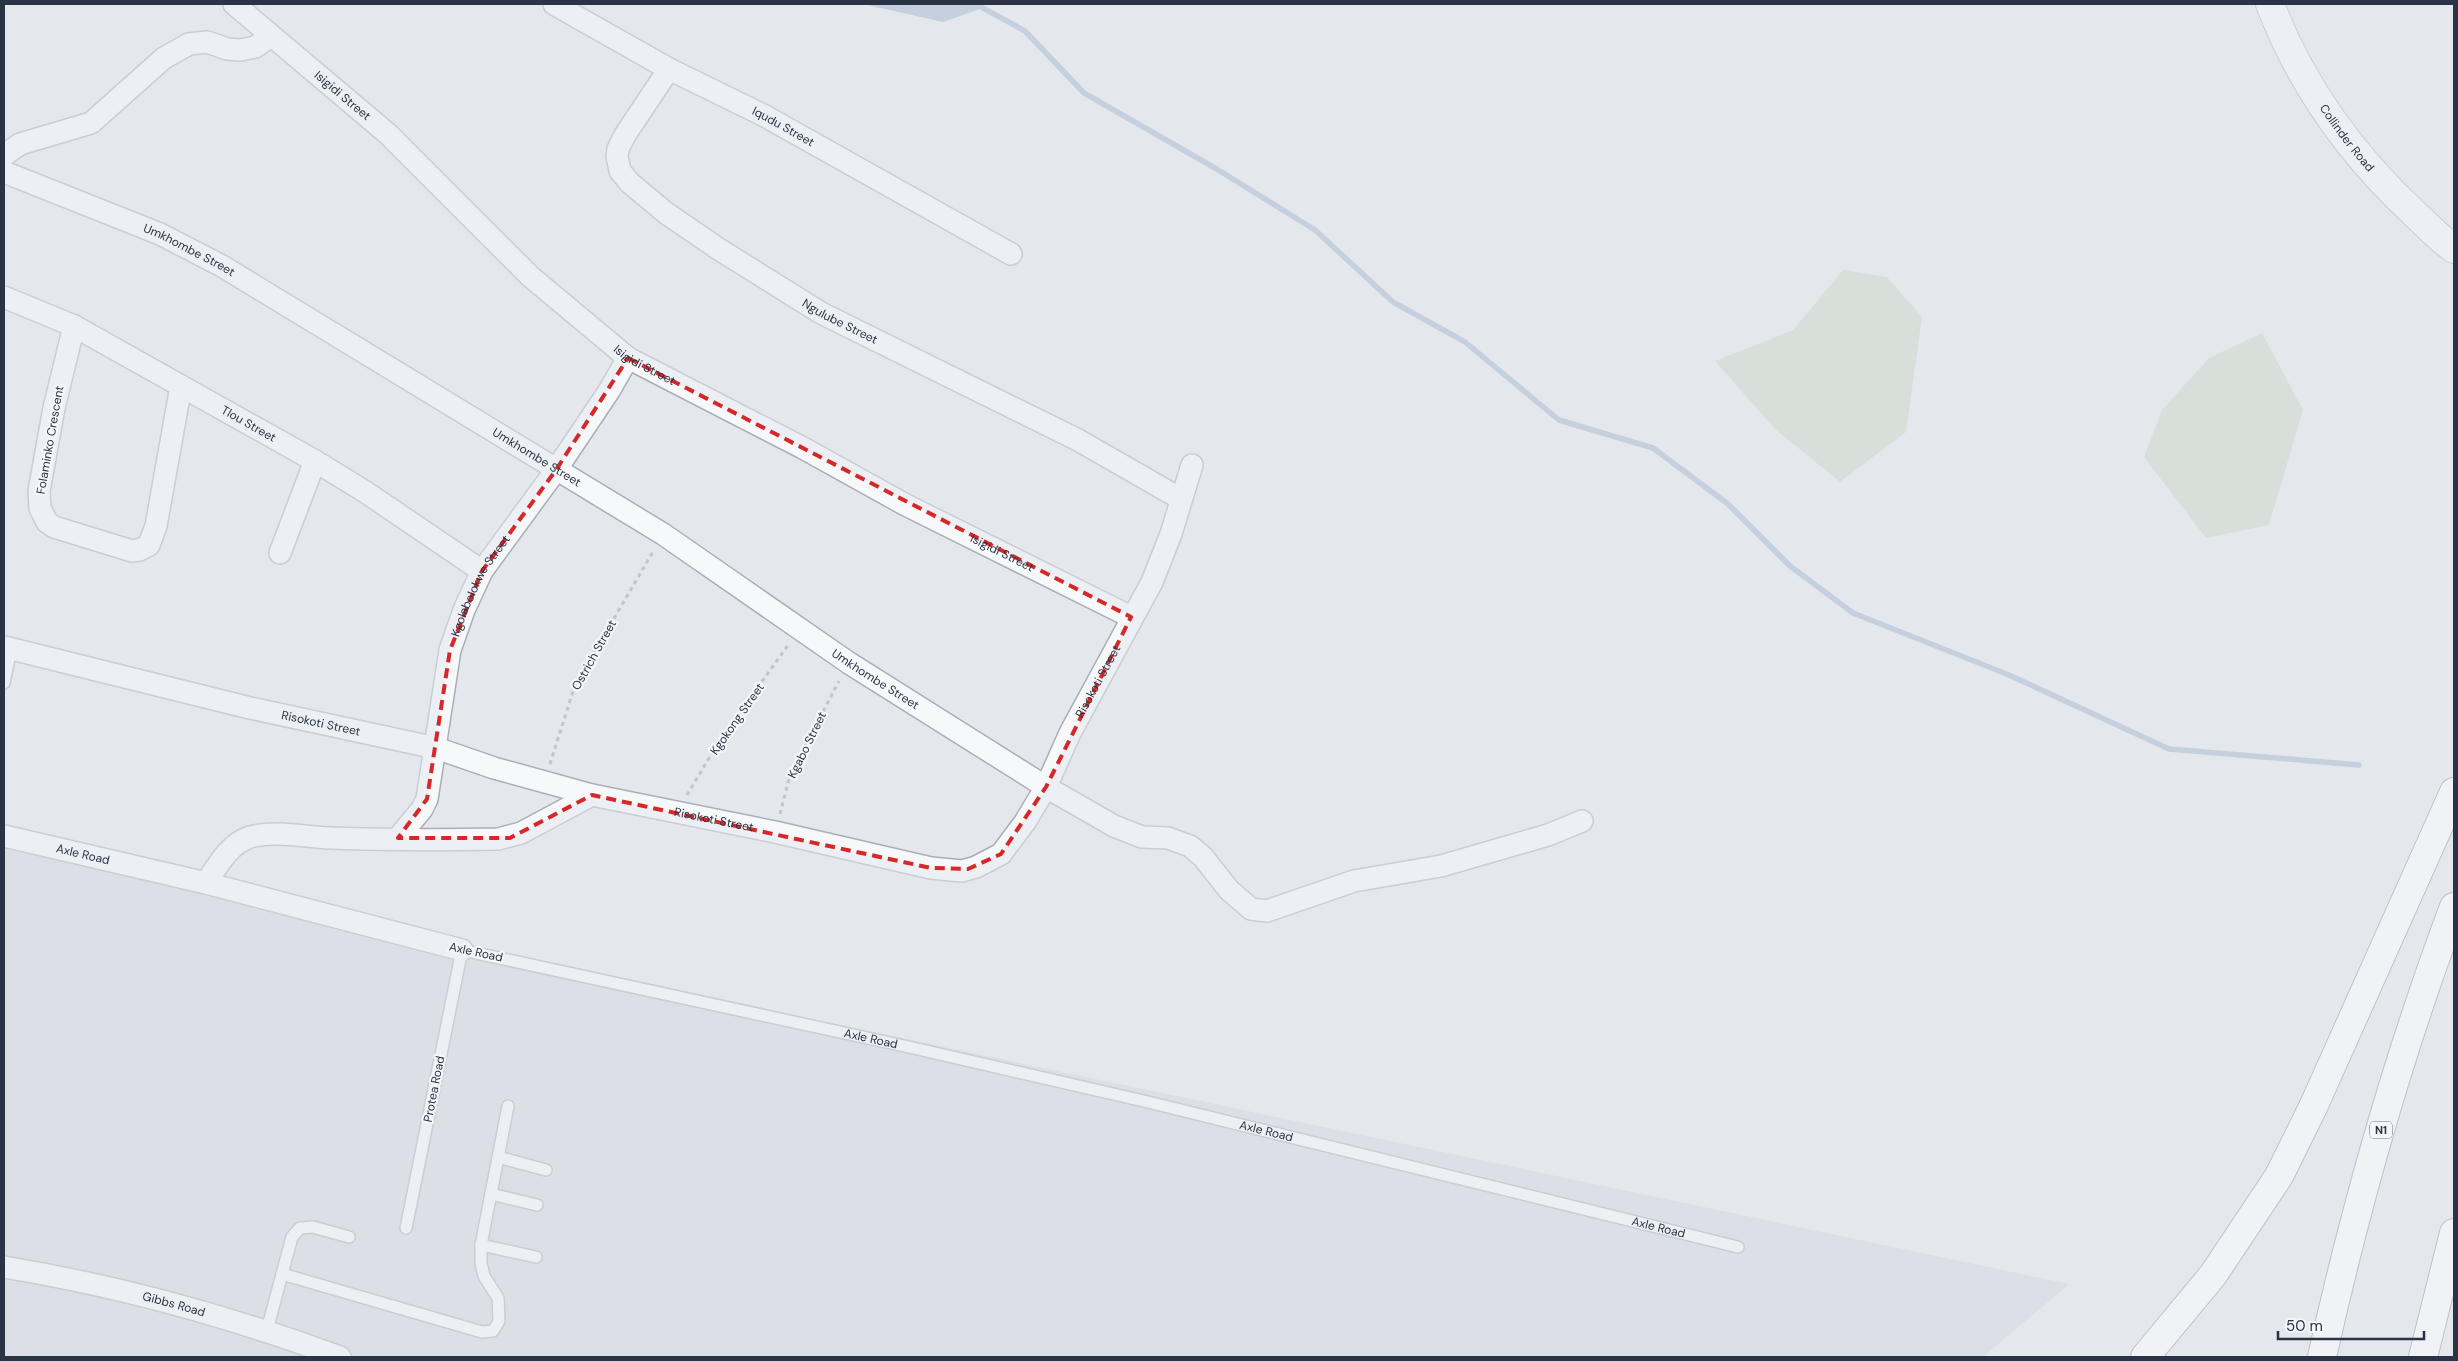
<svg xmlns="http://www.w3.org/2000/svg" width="2458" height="1361" font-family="'DM Sans',sans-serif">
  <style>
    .built { fill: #d2d6de }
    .green { fill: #c9d6c5 }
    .water { fill: #9fb4cc }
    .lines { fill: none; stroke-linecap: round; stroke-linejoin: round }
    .stream { stroke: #9fb4cc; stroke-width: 5.5 }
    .service-casing { stroke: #a9aeb7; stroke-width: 14 }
    .minor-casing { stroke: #a9aeb7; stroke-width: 24 }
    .tertiary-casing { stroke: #a9aeb7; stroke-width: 30 }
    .motorway-casing { stroke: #8b94a3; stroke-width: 30 }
    .path { stroke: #c2c5cb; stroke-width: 3; stroke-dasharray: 4 4; stroke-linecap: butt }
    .service { stroke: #f7f8fa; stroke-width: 11 }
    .minor { stroke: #f7f8fa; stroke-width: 21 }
    .tertiary { stroke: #f7f8fa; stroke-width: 28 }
    .motorway { stroke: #fff; stroke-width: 28 }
    .marked { fill: none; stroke: #d62828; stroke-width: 4; stroke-dasharray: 10 6; stroke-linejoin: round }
    .labels { text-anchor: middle; stroke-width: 4.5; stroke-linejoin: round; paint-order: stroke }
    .shield { fill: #f4f6f9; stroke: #676e7b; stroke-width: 1 }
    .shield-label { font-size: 11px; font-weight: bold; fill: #2b3445 }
    .street-label { font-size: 12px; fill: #2b3445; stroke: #f4f6f9 }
  </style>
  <rect width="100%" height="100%" fill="#e4e7ec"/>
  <!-- built -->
  <path class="built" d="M4,849L2069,1284L1983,1357H4Z"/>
  <!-- green -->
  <path class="green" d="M1843,270L1887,277L1922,317L1906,432L1840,482L1775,429L1715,361L1793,330Z
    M2262,333L2303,410L2269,525L2206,538L2144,457L2162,410L2209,358Z"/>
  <!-- water -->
  <path class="water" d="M863,4H983V8L943,22Z"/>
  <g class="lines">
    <!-- stream -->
    <path class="stream" d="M983,8L1025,31L1084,93L1215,168L1315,230L1393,302L1465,342L1559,420L1653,448L1728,504L1790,566L1853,613L2009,675L2169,749L2359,765"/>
    <!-- service casing -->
    <g class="service-casing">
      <g id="service">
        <path d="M4,683L11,649"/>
        <path d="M498,1157L546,1170"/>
        <path d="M491,1194L537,1205"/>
        <path id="s1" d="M406,1228L462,950L909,1047L1148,1102L1738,1247"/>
        <path d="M481,1245L536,1257"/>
        <path d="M282,1274L482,1332L493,1331L499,1321L498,1298L484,1276L481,1263V1245L508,1106"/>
        <path d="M267,1330L292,1237L300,1228L313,1227L349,1237"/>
      </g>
    </g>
    <!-- minor casing -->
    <g class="minor-casing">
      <g id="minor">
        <path id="s2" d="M234,4L388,134L531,277L628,358L803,448L904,504L1131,617"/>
        <path id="s3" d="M554,4L669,69L763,115L1011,254"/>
        <path id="s4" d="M669,69L625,135L618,149L617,156L620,171L630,183L666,213L717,248L821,313L1078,440L1181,499"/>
        <path d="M4,155L20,144L91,123L164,58L189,44L207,42L227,49L240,50L255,47L271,36"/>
        <path id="s5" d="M4,172L160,234L222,266L663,534L849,663L1046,787L1114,826L1142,837L1168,838L1190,846L1203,857L1229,890L1251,909L1267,911L1354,881L1441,866L1548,835L1582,821"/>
        <path id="s6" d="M4,297L74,326L315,461L364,491L482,571"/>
        <path d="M74,326L54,408L39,491L40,508L47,522L54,527L132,551L139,550L149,545L156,526L181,386"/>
        <path d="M280,553L315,461"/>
        <path id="s7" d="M4,647L250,708L436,748L494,768L592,795L775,832L931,868L962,871L976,867L1001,854L1025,822L1046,787L1070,733L1152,582L1171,534L1192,465"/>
        <path id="s8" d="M4,836L206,883L462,950"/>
        <path id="s9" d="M398,838L422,809L427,799L450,650L464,610L482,571L556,470L609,391L628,358"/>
        <path d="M206,883C218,865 229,844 250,837C275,830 305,837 330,838C386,840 443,840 498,839L521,833L592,795"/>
        <path id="s10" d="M4,1267C119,1286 231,1317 340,1357"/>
      </g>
    </g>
    <!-- tertiary casing -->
    <g class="tertiary-casing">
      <g id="tertiary">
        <path id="s11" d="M2270,4C2301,85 2353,157 2417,216C2429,227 2441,240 2454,249"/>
      </g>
    </g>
    <!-- motorway casing -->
    <g class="motorway-casing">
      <path id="motorway" d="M2145,1357L2213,1275L2279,1176L2314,1105L2454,792
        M2322,1357C2356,1205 2399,1053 2454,907
        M2423,1357L2454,1233"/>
    </g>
    <!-- path -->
    <path class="path" d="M550,764L575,685L654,550
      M687,795L717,745L788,645
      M780,814L790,775L839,681"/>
    <!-- service -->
    <use href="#service" class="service"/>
    <!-- minor -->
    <use href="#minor" class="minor"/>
    <!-- tertiary -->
    <use href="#tertiary" class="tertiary"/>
    <!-- motorway -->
    <use href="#motorway" class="motorway"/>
  </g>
  <!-- marked area -->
  <path d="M0 0H2458V1361H0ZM628,358L1131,617L1046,787L1001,854L968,869L931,868L592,795L510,838H398L427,799L450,650L482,571L556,470Z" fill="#e4e7ec" fill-opacity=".55" fill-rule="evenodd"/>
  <path class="marked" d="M628,358L1131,617L1046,787L1001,854L968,869L931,868L592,795L510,838H398L427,799L450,650L482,571L556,470Z"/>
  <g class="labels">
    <!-- shield labels -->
    <rect class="shield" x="2370" y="1121.5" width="22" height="17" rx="4"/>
    <g class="shield-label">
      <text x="2381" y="1134">N1</text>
    </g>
    <!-- street labels -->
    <g class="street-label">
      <text dy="4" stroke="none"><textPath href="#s2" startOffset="142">Isigidi Street</textPath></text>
      <text dy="4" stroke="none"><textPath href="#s3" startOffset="260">Iqudu Street</textPath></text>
      <text dy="4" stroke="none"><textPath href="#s11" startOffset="155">Collinder Road</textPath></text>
      <text dy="4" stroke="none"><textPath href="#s5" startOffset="201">Umkhombe Street</textPath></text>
      <text dy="4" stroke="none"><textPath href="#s4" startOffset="385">Ngulube Street</textPath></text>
      <text dy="4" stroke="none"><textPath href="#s2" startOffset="548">Isigidi Street</textPath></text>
      <text dy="4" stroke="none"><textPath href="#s6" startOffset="276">Tlou Street</textPath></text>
      <text transform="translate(50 440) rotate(-80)" y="4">Folaminko Crescent</text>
      <text dy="4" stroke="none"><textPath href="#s5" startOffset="606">Umkhombe Street</textPath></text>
      <text dy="4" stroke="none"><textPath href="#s2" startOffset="952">Isigidi Street</textPath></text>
      <text dy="4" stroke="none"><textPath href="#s9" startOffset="271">Kgolabolokwe Street</textPath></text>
      <text transform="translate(594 655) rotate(-61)" y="4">Ostrich Street</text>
      <text dy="4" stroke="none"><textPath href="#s5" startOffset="1011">Umkhombe Street</textPath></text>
      <text dy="4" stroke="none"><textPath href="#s7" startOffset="1226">Risokoti Street</textPath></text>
      <text transform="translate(737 719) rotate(-55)" y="4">Kgokong Street</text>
      <text dy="4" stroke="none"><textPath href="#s7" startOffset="326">Risokoti Street</textPath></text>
      <text transform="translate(807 745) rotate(-64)" y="4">Kgabo Street</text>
      <text dy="4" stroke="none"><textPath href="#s7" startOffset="731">Risokoti Street</textPath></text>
      <text dy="4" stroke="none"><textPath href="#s8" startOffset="81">Axle Road</textPath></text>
      <text transform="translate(476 952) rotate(12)" y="4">Axle Road</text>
      <text dy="4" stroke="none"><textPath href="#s1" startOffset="702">Axle Road</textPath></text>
      <text transform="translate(434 1089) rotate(-79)" y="4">Protea Road</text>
      <text dy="4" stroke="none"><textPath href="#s1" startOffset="1108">Axle Road</textPath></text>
      <text dy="4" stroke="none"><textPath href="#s1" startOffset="1512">Axle Road</textPath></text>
      <text dy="4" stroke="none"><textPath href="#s10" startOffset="174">Gibbs Road</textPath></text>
    </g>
  </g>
  <!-- border -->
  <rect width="2458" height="1361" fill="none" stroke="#2b3445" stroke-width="10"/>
  <!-- scale -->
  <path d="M2278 1331v8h146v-8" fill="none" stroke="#2b3445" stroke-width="2.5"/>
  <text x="2286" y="1331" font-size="15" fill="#2b3445" stroke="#f4f6f9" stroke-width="4" paint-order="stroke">50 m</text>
</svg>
